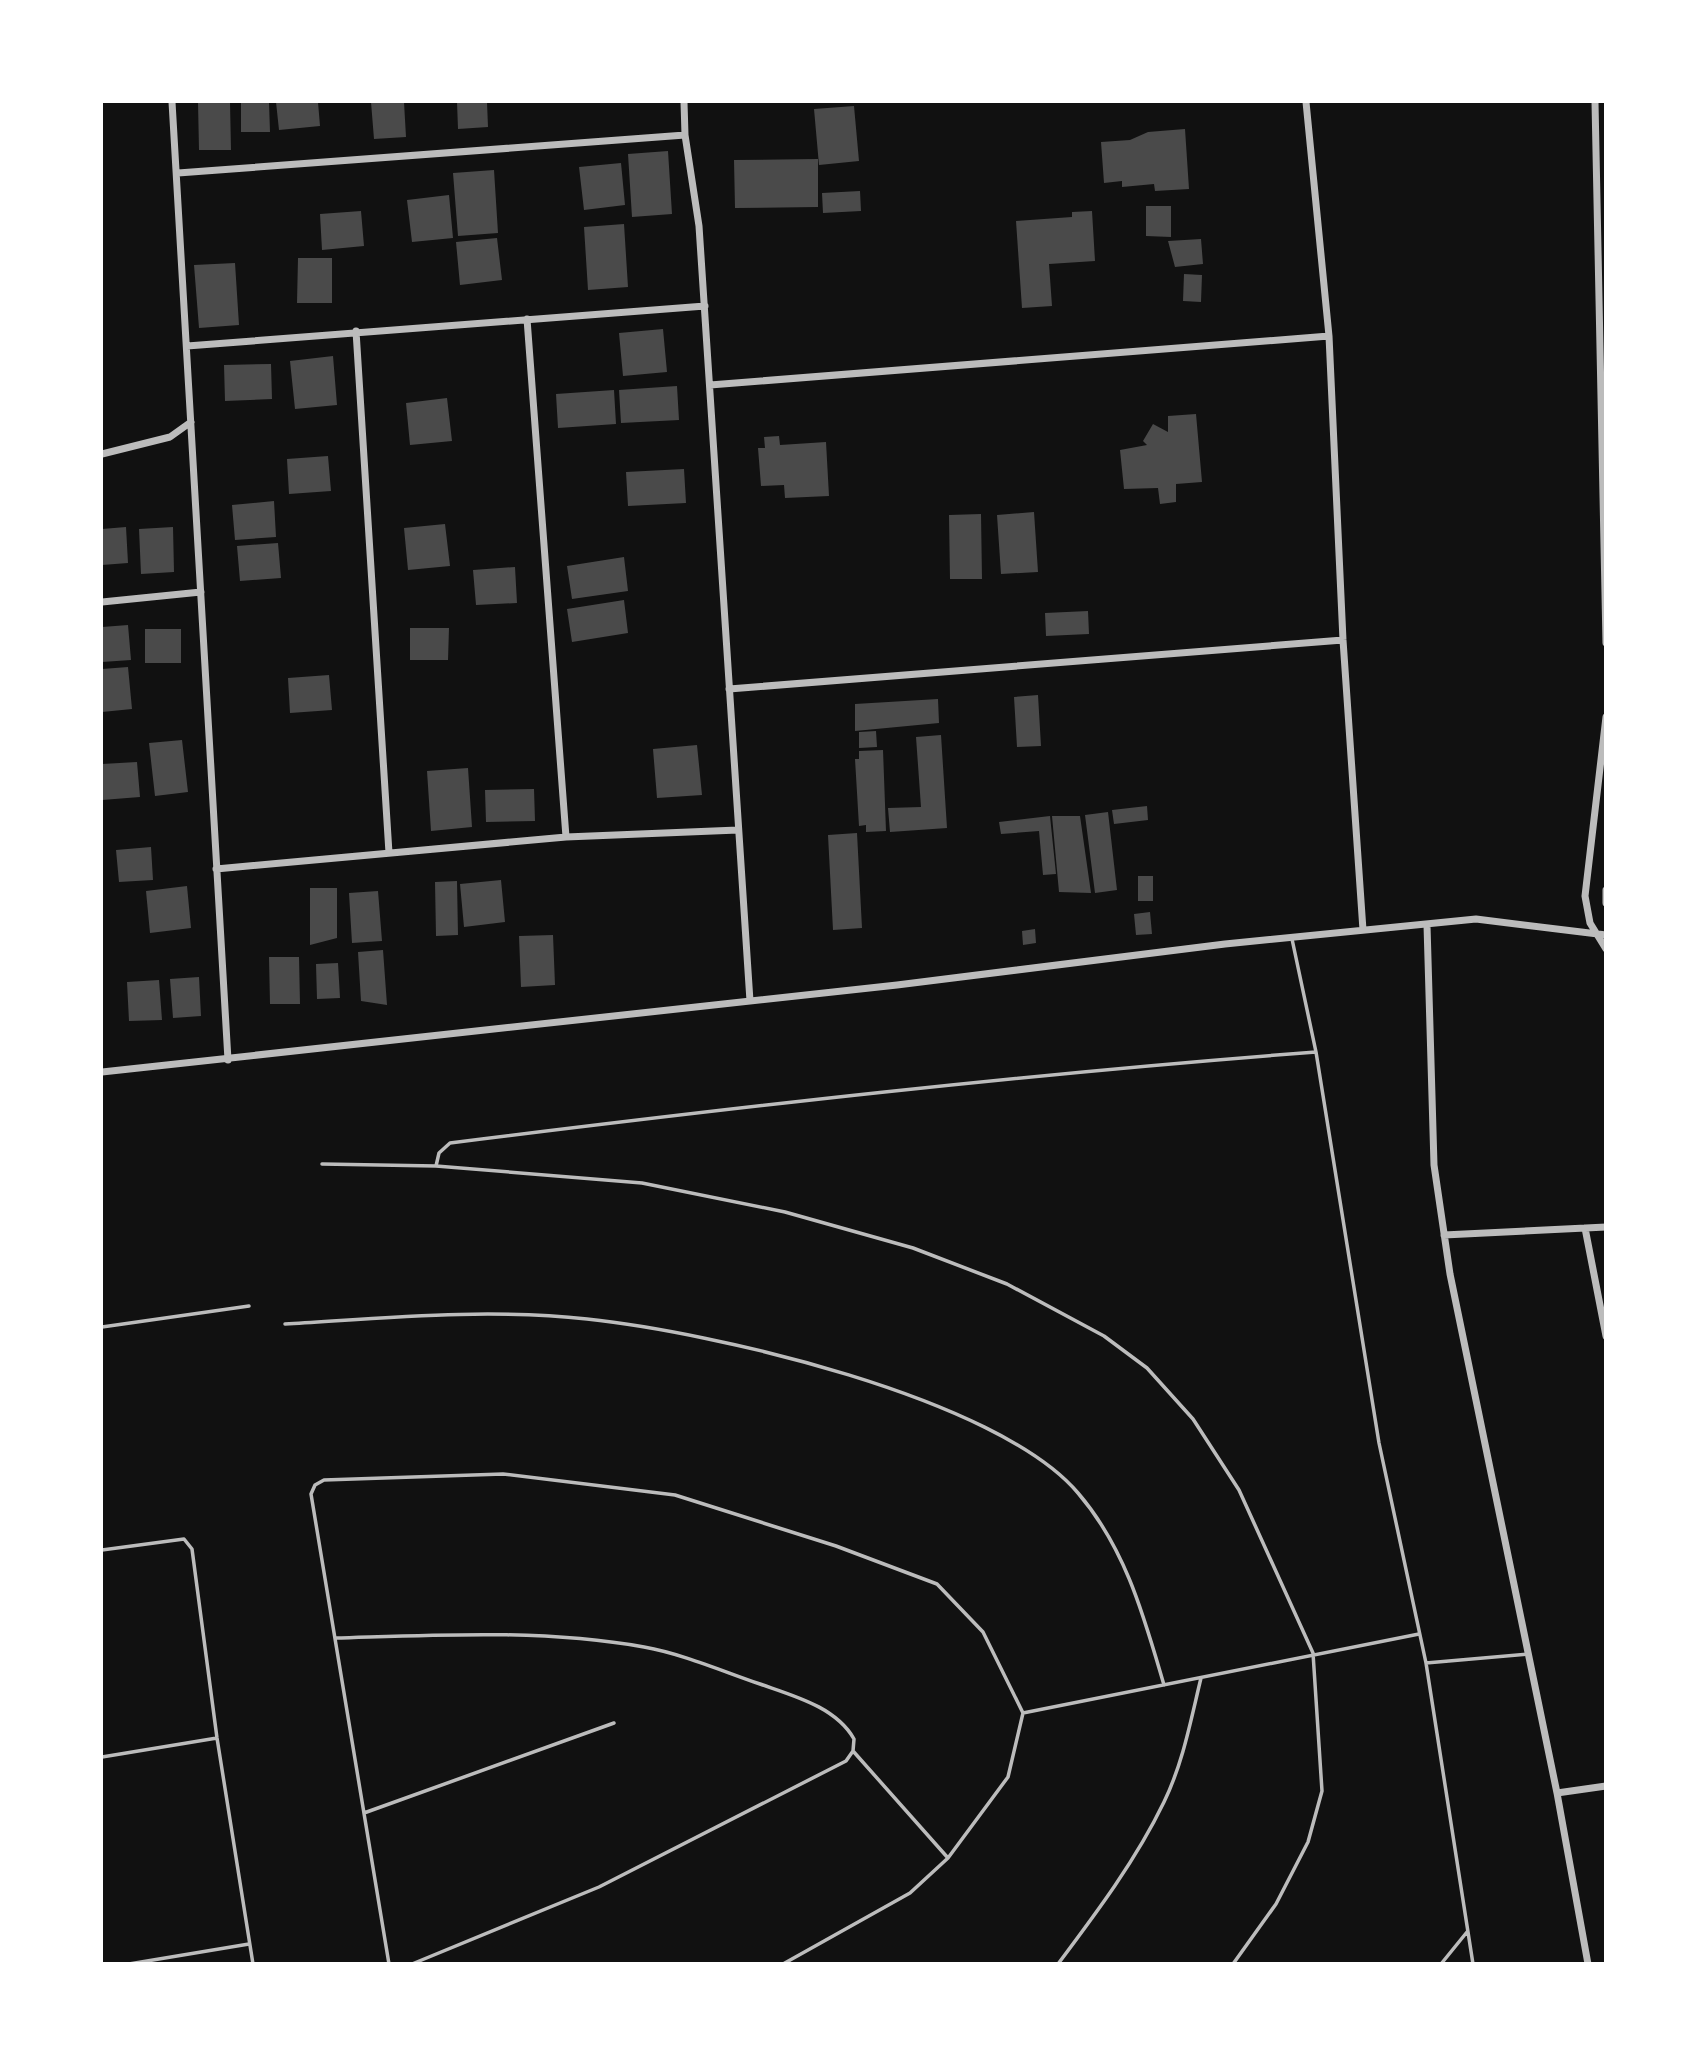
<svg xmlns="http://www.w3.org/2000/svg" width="1707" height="2065" font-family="Bitter,serif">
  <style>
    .building { fill: #4a4a4a }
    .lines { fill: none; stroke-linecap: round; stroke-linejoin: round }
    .service { stroke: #bcbcbc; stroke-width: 3.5 }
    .minor { stroke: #bcbcbc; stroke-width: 7 }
  </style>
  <rect width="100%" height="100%" fill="#111"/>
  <!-- building -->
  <path class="building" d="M198,102H230L231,150H199Z
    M241,102H269L270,132H241Z
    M276,102H318L320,126L279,130Z
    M371,102H404L406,137L374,139Z
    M457,102H487L488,127L458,129Z
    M854,106L859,161L819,165L814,109Z
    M1185,129L1189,189L1155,191L1154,184L1122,187V181L1104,183L1101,142L1130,140L1148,132Z
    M668,151L672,214L632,217L628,154Z
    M818,159V207L735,208L734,160Z
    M621,163L625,205L584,210L579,167Z
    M494,170L498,233L458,236L453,173Z
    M860,191L861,211L823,213L822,193Z
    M449,195L453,238L412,242L407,200Z
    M1146,206H1171V237L1146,236Z
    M361,211L364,246L322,250L320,214Z
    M1092,211L1095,261L1049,264L1052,306L1022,308L1016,221L1072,217V212Z
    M624,224L628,287L588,290L584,227Z
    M497,238L502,280L460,285L456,242Z
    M1201,239L1203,264L1175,267L1168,241Z
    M298,258H332V303H297Z
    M235,263L239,325L199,328L194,265Z
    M1184,274L1202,275L1201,302L1183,301Z
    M663,329L667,372L623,376L619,333Z
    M333,356L337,405L295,409L290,361Z
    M271,364L272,399L225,401L224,365Z
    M677,386L679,420L621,423L619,390Z
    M614,390L616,424L558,428L556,394Z
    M447,398L452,441L410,445L406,403Z
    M1196,414L1202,482L1176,484V502L1160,504L1158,488L1124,489L1120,450L1147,445L1143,441L1153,424L1168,432V416Z
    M779,436L780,445L826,442L829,496L785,498L784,485L761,486L758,448H765L764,437Z
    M328,456L331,491L289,494L287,459Z
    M684,469L686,503L628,506L626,472Z
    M274,501L276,537L235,540L232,505Z
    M1034,512L1038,572L1001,574L997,515Z
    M981,514L982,579H950L949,515Z
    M445,524L450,566L408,570L404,528Z
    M126,527L128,563L102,565V529Z
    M173,527L174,572L141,574L139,529Z
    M278,543L281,578L240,581L237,546Z
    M624,557L628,591L572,599L567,566Z
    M515,567L517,603L476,605L473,570Z
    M624,600L628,633L572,642L567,609Z
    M1088,611L1089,634L1046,636L1045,613Z
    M128,625L131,660L102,662V627Z
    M410,628H449L448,660H410Z
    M145,629H181V663H145Z
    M128,667L132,709L102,712V669Z
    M329,675L332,710L290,713L288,678Z
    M1038,695L1041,746L1017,747L1014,697Z
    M938,699L939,723L855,731V704Z
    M876,731L877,747L859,748V732Z
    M941,735L947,828L890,832L888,808L921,807L916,737Z
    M182,740L188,792L155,796L149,743Z
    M697,745L702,795L657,798L653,749Z
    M883,750L886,831L866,832V825L859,826L855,759H859V751Z
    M137,762L140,797L102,800V764Z
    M468,768L472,827L431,831L427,771Z
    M534,789L535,821L486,822L485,790Z
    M1147,806L1148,820L1114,824L1112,810Z
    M1108,812L1117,890L1095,893L1085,815Z
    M1050,816L1056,874L1043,875L1039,831L1001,834L999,822Z
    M1052,816H1080L1091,893L1059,892Z
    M857,833L862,928L833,930L828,835Z
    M151,847L153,880L119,882L116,850Z
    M1138,876H1153V901H1138Z
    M501,880L505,922L464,927L460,884Z
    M457,881L458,935L436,936L435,882Z
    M187,886L191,928L150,933L146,891Z
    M310,888H337V938L310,945Z
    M378,891L382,941L352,943L349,893Z
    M1150,912L1152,934L1136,935L1134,914Z
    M1035,929L1036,943L1023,945L1022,931Z
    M553,935L555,985L521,987L519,936Z
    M383,950L387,1005L361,1001L358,952Z
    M269,957H299L300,1004H270Z
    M338,963L340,998L317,999L316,964Z
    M199,977L201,1016L173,1018L170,979Z
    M159,980L162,1020L129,1021L127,982Z"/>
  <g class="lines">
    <!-- service -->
    <path class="service" d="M1292,939L1316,1052L1379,1443L1426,1663L1473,1964
      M322,1164L436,1166L642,1183L785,1212L913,1248L1007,1284L1104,1336L1147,1368L1193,1419L1239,1490L1313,1653L1322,1791L1308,1842L1276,1904L1233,1964
      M436,1166L439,1153L450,1143C738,1107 1026,1074 1316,1052
      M285,1324C385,1318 486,1308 587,1319C711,1332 997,1397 1078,1493C1126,1549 1144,1617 1164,1685
      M102,1327L249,1306
      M102,1550L184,1539L192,1549L217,1738L253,1964
      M335,1638C438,1635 542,1629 644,1647C683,1654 722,1671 760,1684C794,1696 836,1707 854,1739L853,1751L846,1761L599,1887L412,1964
      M1426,1663L1528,1654
      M1023,1713L1419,1634
      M853,1751L948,1858
      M102,1757L217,1738
      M364,1813L614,1723
      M129,1964L249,1944
      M389,1964L311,1494L315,1485L324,1480L503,1474L675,1495L836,1546L937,1584L983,1632L1023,1713L1008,1777L948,1858L910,1893L783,1964
      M1058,1964C1097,1912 1136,1860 1164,1802C1183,1763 1191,1719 1201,1678
      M1441,1964L1467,1932"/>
    <!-- minor -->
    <path class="minor" d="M172,102L228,1060
      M684,102L685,135L699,226L750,1001
      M1306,102L1329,336L1343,640L1363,930
      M1595,102L1606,643
      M178,173L685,135
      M527,319L566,837
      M356,331L389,853
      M187,346L705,306
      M710,385L1329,336
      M102,454L170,437L191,422
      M102,602L201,592
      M729,689L1343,640
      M1606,717L1585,896L1590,923L1606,949
      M216,869L566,837L738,830
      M1606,890V903
      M1427,925L1434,1165L1450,1274L1557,1793L1588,1964
      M102,1072L897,985L1225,944L1476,919L1606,935
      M1585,1228L1606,1336
      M1444,1235L1606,1227
      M1557,1793L1606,1786"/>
  </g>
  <!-- border -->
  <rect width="1707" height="2065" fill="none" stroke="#ffffff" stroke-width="206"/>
</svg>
